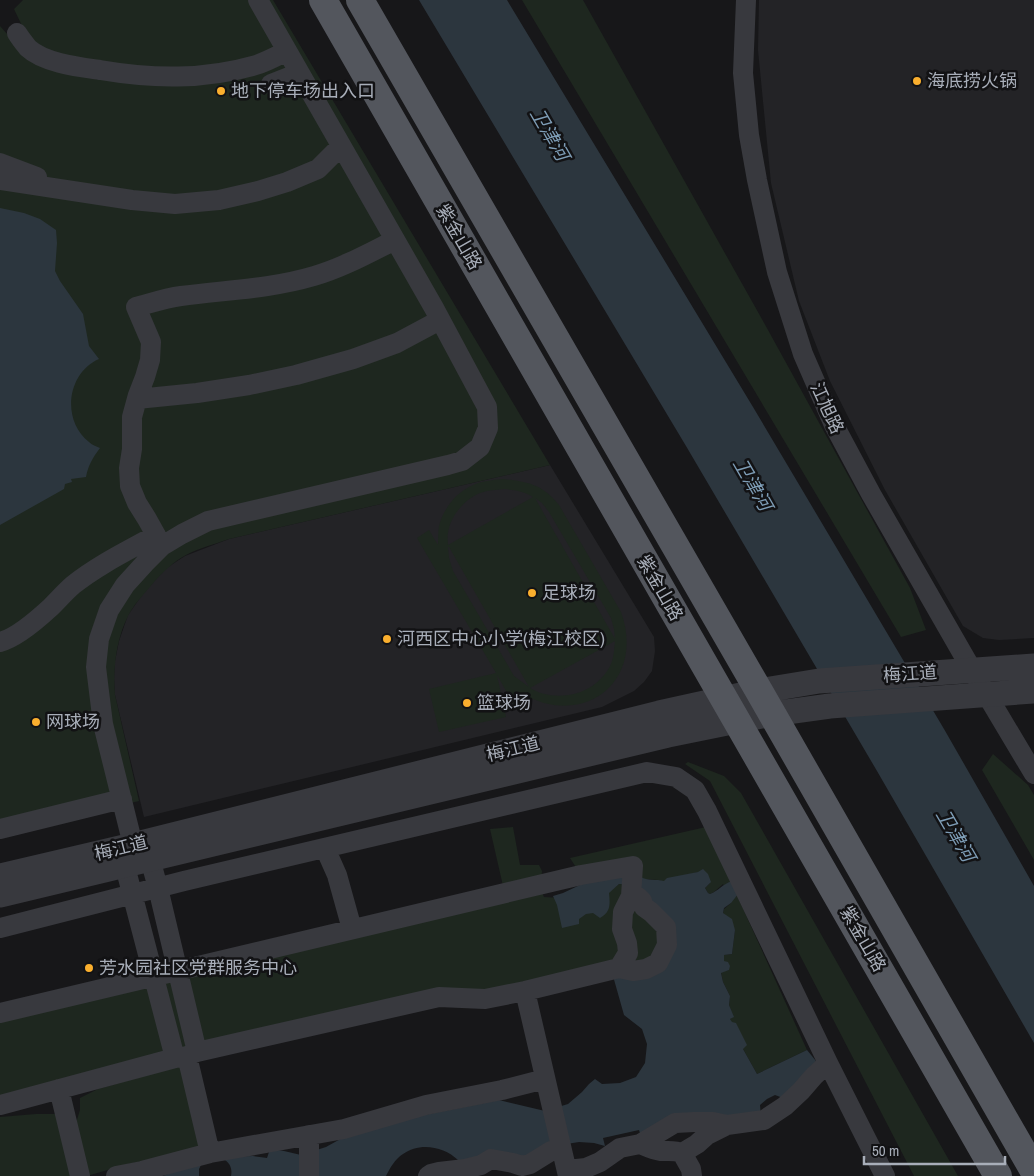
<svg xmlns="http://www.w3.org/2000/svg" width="1034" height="1176" font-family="'Archivo Narrow','Noto Sans SC',sans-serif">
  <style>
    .built { fill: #232326 }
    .green { fill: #1e271f; fill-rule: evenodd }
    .water { fill: #2c363e }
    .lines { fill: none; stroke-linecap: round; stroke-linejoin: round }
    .minor { stroke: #38393e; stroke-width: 20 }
    .tertiary { stroke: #38393e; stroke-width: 25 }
    .primary { stroke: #53565d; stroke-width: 28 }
    .poi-dot { fill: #faaf2e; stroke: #121214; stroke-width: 2 }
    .labels { text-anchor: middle; stroke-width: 5; stroke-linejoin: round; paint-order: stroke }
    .poi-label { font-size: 18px; fill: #a8aeb9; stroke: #121214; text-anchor: start }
    .street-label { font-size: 18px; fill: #a8aeb9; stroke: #121214 }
    .water-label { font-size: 19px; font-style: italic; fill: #7e9db6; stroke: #121214 }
  </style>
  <rect width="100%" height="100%" fill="#171719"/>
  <!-- built -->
  <path class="built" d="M759,0H1034V638L999,640L983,638L963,626L885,490L830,381L799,301L771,183L758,50Z
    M550,465L654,637L655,651L652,671L644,682L634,691L602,707L144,817L115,695L114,678L115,661L119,641L128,615L142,595L165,569L185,556L229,539Z"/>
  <!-- green -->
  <path class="green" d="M23,0H273L550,465L229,539C215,544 199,548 186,555C173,562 163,572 154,582C145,593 134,604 128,616C116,640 113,668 115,695L139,801L0,834V26L24,53V30L14,9Z
    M522,0H583L768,330L910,588L926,630L901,637Z
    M503,479C528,482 542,484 559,505L621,612C646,681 584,730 521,693L527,705L517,710L497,675L506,717L439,732L429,689L496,673L417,538L429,530L438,545C438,539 438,532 439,526C443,510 455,494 469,487C480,481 492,480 503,479ZM504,489C515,490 524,491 533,497L448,545C448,541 447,536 448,533C450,516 465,499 480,493C488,490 496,490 504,489ZM535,498L542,503L549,512L611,618L614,629L615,639ZM448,547H449L529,687L514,676L453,571L449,558ZM615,641C614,649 614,657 611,664C607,674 596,685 587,689C571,698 545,698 530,688Z
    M993,754L1028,785L1034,795V860L982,770Z
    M688,762L724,776L741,793L958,1176H914L710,781L685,764Z
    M513,827L520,865H539L542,871L541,890L544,897L597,900L570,858L706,827L807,1050L757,1074L743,1049L730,1019L733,1017L729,1005L730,996L723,982L721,972L729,970L724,961V955L732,954L735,930L723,913L724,909L731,903L723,884L714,892L710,894L708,893L705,888L710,883L698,872L664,882L658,880L643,879L640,877L626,873L609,892L619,884L639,885L651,907L665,966L615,964L0,1104V1021L506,899L490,829Z
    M183,1065L204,1149L128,1164L87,1176H0V1117L36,1114H60L76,1123L80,1110V1098L98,1089Z"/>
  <!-- water -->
  <path class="water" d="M419,0H507L753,407L944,729L1034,886V1043L877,771L686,446Z
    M0,208L24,213L40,219L56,230L57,243L55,271L60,281L83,314L89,346L99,359C67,373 61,420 89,442C92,445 96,446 100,448C93,457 88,466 86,477L71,479L72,482L65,484L64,489L0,525Z
    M703,869L708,874L711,882L705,888L708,893L710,894C720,890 721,885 732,881L742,889L731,903L724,908L723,913L732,919L735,930L732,954L724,955V961L728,962L730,966L729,970L721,973L723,982L730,996L729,1005L734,1017L730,1019L732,1022L736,1023L747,1045L743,1049L757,1074L807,1050L816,1061L783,1098L775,1095L767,1099L760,1105L761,1117L642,1139L639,1130L603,1138L605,1146L594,1143L579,1142L554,1146L523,1163L458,1160C444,1146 419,1142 403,1154C395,1159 390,1168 386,1176H231C233,1166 228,1161 220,1157L253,1156L267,1158L270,1149L284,1151L301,1155L326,1147L344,1137L404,1119L499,1100L545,1111L568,1104L582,1092L589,1084L595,1079L602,1084L620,1083L636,1077L645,1063L647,1044L642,1029L624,1015L613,976L672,952L639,885L619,884L609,893C610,904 611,912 600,918L593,913L586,914L579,919V924L562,928L557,905L553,896L563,893L580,885L590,878L641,877C647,881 657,879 664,881L667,878L698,872Z
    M202,1163L199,1169V1176H163L177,1170Z"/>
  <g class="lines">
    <!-- minor -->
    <path class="minor" d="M746,0L743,73L749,135L757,180L777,272L803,354L834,425L871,494L972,670L1034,774
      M17,33C20,38 24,43 28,48C44,63 79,67 100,70C153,79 203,80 256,65C266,62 277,56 287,51
      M271,84L299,73
      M0,163L37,177
      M0,180L132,200L175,204L219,200L258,191L287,182L318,169L341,146
      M137,399L197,393L249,385L296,375L353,359L397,343L440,320
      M162,546L147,519L137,503L130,486L129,468L132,449V417L138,395L145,377L150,360L151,342L136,307C151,303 166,298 181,296C226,290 270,289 314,276C342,268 369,253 395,240
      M0,642C16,638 38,619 51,607C58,600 65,592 73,585C98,565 127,551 156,535
      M0,829L122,799
      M146,844L158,888L197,1052L187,1056
      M133,845L103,724L96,667L99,639L109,610L125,585L145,563L162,546L182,534L208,521L448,465L462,461L480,447L488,428L487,407L434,308L258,0
      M325,848L337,875L352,929
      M121,851L175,1058L187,1056L210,1153
      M0,928L184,881L647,772L676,777L695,790L707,811L828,1063L885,1176
      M619,968L633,971L646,969L658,963L667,945L666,927L651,912L644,907L642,901L638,897L631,896
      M525,991L568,1176
      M0,1013L581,875L633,866L631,896L623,912L622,929L627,943L628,953L619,968L525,991L485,999L439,997L197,1052
      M59,1089L80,1176
      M0,1105L175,1058
      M640,1144C647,1147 653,1150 661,1151C669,1151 675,1150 682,1153L691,1169L692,1176
      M682,1153L697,1144L707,1135L727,1125
      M567,1170L586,1168L600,1162L620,1148L640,1144L675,1123L694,1122H713L727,1125L764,1120L785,1106L801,1091L814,1076L828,1063
      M116,1176L142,1171L210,1153L344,1129L426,1105L502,1090L545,1079
      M309,1176V1135
      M428,1176L431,1174L439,1172L465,1169L481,1165L491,1159L513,1163L522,1166L530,1164L551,1151L561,1148"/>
    <!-- tertiary -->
    <path class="tertiary" d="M0,876L133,845L659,713L759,691L819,681L1034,666
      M0,895L668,735L772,714L830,706L1034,691"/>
    <!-- primary -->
    <path class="primary" d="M323,0L998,1176
      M360,0L759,691L1034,1171"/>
  </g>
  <!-- markers -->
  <g class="poi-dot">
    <circle cx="917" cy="81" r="5"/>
    <circle cx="221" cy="91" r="5"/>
    <circle cx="532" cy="593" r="5"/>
    <circle cx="387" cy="639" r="5"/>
    <circle cx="467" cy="703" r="5"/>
    <circle cx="36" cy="722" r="5"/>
    <circle cx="89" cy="968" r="5"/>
  </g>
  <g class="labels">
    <!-- poi labels -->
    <g class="poi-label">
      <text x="927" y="87">海底捞火锅</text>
      <text x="231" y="97">地下停车场出入口</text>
      <text x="542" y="599">足球场</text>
      <text x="397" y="645">河西区中心小学(梅江校区)</text>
      <text x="477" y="709">篮球场</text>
      <text x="46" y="728">网球场</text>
      <text x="99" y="974">芳水园社区党群服务中心</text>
    </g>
    <!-- street labels -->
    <g class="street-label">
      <text transform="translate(459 237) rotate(60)" y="6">紫金山路</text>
      <text transform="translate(827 408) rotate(65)" y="6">江旭路</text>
      <text transform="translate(660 588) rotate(60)" y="6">紫金山路</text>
      <text transform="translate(910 674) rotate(-4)" y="6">梅江道</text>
      <text transform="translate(513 749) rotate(-14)" y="6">梅江道</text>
      <text transform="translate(121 848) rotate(-14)" y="6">梅江道</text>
      <text transform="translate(863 939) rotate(60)" y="6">紫金山路</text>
    </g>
    <!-- water labels -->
    <g class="water-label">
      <text transform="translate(550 134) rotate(60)" y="7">卫津河</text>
      <text transform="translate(753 484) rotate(60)" y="7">卫津河</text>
      <text transform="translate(956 835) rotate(60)" y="7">卫津河</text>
    </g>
  </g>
  <!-- scale -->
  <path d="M864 1156v8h141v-8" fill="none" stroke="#a8aeb9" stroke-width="2.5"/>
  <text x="872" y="1156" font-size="15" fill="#a8aeb9" stroke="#121214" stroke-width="4" paint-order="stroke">50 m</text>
</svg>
